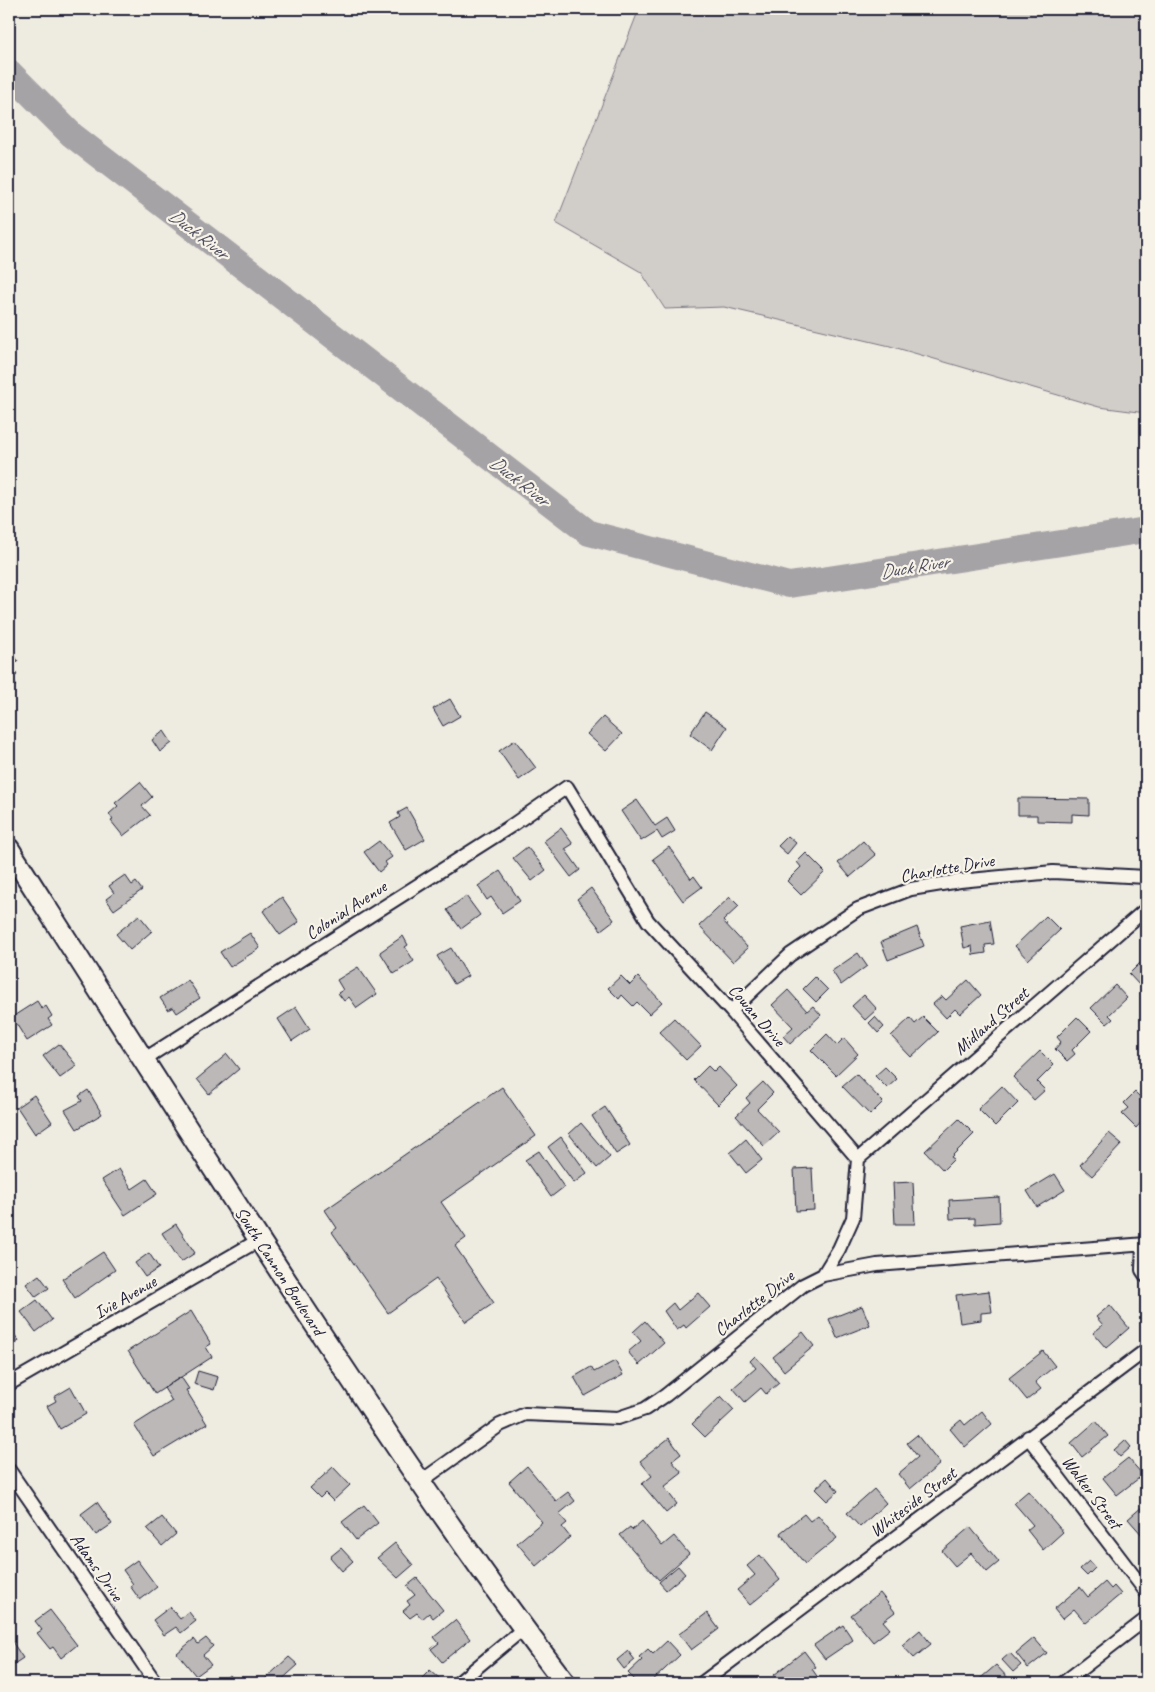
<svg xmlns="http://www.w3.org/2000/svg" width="1155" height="1692" font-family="Caveat,sans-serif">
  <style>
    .green { fill: #d1cdc9; stroke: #7a7882 }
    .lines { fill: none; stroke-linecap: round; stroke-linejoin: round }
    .river { stroke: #a6a3a6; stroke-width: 26 }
    .building { fill: #bbb8b7; stroke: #22223b }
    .minor-casing { stroke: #22223b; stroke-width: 16 }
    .trunk-casing { stroke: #22223b; stroke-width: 24 }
    .minor { stroke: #f7f3e8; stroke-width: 12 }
    .trunk { stroke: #f7f3e8; stroke-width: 20 }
    .labels { text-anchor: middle; stroke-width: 4.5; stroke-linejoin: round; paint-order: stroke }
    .street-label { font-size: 18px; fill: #22223b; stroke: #f7f3e8 }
    .water-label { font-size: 19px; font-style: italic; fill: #504f60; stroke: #f7f3e8 }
  </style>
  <rect width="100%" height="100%" fill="#eeebe1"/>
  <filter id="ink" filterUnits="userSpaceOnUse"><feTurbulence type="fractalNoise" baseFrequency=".02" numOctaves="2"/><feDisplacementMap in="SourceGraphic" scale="10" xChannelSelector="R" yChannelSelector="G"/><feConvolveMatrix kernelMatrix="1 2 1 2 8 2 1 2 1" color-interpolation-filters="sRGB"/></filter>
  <g filter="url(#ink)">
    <!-- green -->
    <path class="green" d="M639,9H1146V413L1099,407L890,346L724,307L665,309L641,272L556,223Z"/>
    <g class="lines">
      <!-- river -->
      <path class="river" d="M9,72L72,135L589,533L789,585L1146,530"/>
    </g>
    <!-- building -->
    <path class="building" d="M11,650L18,661L11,666L17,675L12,678L16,685L9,690V652Z
      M450,699L460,716L443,726L433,709Z
      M705,712L727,727L712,750L690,734Z
      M603,717L622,734L606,751L587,734Z
      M164,731L172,743L160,752L152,740Z
      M515,740L536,768L519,780L499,751Z
      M140,782L152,797L142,806L150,815L123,836L111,821L113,820L109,814L118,806L115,803Z
      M1018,798L1089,799V815L1072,814V822L1037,821V815H1018Z
      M637,800L655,826L667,818L675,831L662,839L657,831L641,841L621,811Z
      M407,808L425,839L406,850L390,823L400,817L398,813Z
      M561,828L573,844L565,849L580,870L571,877L544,841Z
      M788,836L796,843L787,854L778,846Z
      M379,841L392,857L385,862L387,865L379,872L364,852Z
      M863,841L876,855L850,877L838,863Z
      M527,847L546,870L532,881L513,858Z
      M669,847L691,879L694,876L702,887L683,901L653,859Z
      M806,853L825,872L801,895L787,881L801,867L797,862Z
      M500,871L520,901L502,913L491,897L487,900L478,886Z
      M125,875L132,885L136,882L142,890L114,910L106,899L114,893L109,886Z
      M591,888L614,920L601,930L577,899Z
      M466,896L480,915L461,929L447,910Z
      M282,897L299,922L280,935L263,911Z
      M730,897L739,906L723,921L748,948L733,962L699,926Z
      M139,915L152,931L130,950L116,934Z
      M1046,916L1060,930L1028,960L1015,946Z
      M990,920L994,944L985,945L986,953L973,955L972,946L964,948L960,926Z
      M917,927L924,946L888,960L881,942Z
      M250,933L260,948L230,967L220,952Z
      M403,936L408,945L405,947L414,961L394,974L380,952Z
      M451,948L468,976L454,984L437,956Z
      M858,953L867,966L841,985L832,971Z
      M1146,957V982L1141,987L1129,974Z
      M358,967L377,994L357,1008L349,997L344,1001L338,993L343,990L337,980Z
      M621,976L630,985L638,977L662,1002L649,1014L637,1002L633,1006L622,995L619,999L608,988Z
      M815,977L828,990L816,1002L803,989Z
      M188,980L200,998L177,1013L173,1007L168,1010L160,998Z
      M968,980L981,995L960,1014L955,1009L946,1018L933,1004L942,996L946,1000Z
      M1115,985L1127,998L1109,1015L1113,1019L1107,1024L1091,1008Z
      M788,990L807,1011L813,1006L821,1015L790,1044L783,1036L793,1027L772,1005Z
      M864,995L877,1009L865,1020L852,1006Z
      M37,1001L42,1009L46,1006L52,1016L48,1019L52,1025L27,1041L12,1017Z
      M296,1007L310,1029L292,1041L278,1019Z
      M875,1017L884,1027L878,1033L869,1023Z
      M923,1017L938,1032L911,1057L891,1036L910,1018L915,1024Z
      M1077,1017L1091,1031L1072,1050L1075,1054L1067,1061L1055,1049L1061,1042L1057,1037Z
      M674,1018L701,1046L686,1060L659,1032Z
      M827,1034L837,1045L844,1038L858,1054L836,1075L811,1050Z
      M59,1044L77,1066L60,1078L43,1056Z
      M1040,1051L1054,1065L1037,1082L1045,1090L1034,1100L1013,1077Z
      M227,1054L239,1069L209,1094L197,1079Z
      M708,1066L714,1072L719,1067L737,1086L718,1105L694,1080Z
      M885,1067L897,1079L887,1088L875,1076Z
      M856,1074L883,1102L870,1115L842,1086Z
      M763,1082L773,1093L757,1109L779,1132L764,1146L736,1116L750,1103L746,1098Z
      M1002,1086L1018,1103L995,1126L978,1109Z
      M502,1087L536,1136L441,1202L466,1238L455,1246L494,1303L466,1322L436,1279L388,1313L332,1232L337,1228L325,1210Z
      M88,1090L102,1114L77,1129L65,1110L82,1101L79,1096Z
      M1146,1091V1117L1136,1128L1122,1114L1129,1108L1124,1103L1135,1092L1140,1097Z
      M34,1095L52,1122L35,1134L17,1107Z
      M605,1107L630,1145L616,1154L592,1116Z
      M959,1119L974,1134L951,1157L954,1159L943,1170L925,1151Z
      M581,1123L610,1157L597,1168L569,1134Z
      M1109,1133L1122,1144L1092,1176L1080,1165Z
      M561,1137L587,1173L574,1183L548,1147Z
      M746,1139L762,1160L746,1173L730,1153Z
      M539,1151L564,1187L551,1197L525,1160Z
      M812,1168L814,1210L796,1211L794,1169Z
      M119,1169L132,1189L147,1179L157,1194L125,1215L102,1180Z
      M1055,1174L1065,1190L1037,1207L1027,1191Z
      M913,1182L915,1224H895L893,1183Z
      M999,1197L1000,1222L975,1224V1218L950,1219L949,1200Z
      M176,1224L195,1253L181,1262L162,1233Z
      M103,1252L115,1270L75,1298L62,1279Z
      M149,1253L159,1268L145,1277L135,1263Z
      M39,1275L49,1288L36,1297L26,1284Z
      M989,1291L992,1312L981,1313V1320L960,1323L956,1295Z
      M698,1293L710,1307L686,1328L684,1325L677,1330L664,1311L673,1303L678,1310Z
      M37,1300L52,1320L36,1332L21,1312Z
      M1110,1305L1129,1328L1106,1348L1093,1333L1103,1325L1096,1317Z
      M862,1306L870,1325L837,1338L829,1319Z
      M191,1311L211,1344L206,1347L212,1357L155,1394L128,1351Z
      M645,1321L664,1343L639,1365L628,1352L641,1341L633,1332Z
      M9,1327L19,1341L9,1348Z
      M803,1332L814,1346L784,1371L773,1357Z
      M1043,1351L1055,1366L1035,1382L1041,1389L1027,1400L1009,1378Z
      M755,1356L779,1383L766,1394L761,1388L745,1402L733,1388L756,1368L750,1361Z
      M615,1361L623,1375L585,1396L574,1377L591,1367L594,1372Z
      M198,1371L218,1377L214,1390L194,1384Z
      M181,1377L189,1389L186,1390L207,1424L154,1456L134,1425L172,1401L164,1388Z
      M71,1387L86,1414L60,1429L47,1406L56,1401L54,1397Z
      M721,1396L734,1410L705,1437L692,1424Z
      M982,1411L992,1424L965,1447L950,1429L961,1420L965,1425Z
      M1096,1421L1108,1436L1082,1457L1071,1443Z
      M917,1435L940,1464L910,1489L898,1474L918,1457L907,1443Z
      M669,1438L681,1454L672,1461L682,1473L664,1487L677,1504L666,1513L642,1484L652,1476L640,1461Z
      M1125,1440L1131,1447L1120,1457L1114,1450Z
      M1128,1458L1143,1475L1117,1495L1103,1478Z
      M527,1466L556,1501L568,1492L575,1501L559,1514L567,1523L562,1527L570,1537L536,1566L517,1543L542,1522L509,1482Z
      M333,1467L350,1485L333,1501L325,1493L320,1498L310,1488Z
      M827,1478L838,1491L827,1501L815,1489Z
      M874,1489L886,1503L860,1527L847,1513Z
      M1028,1491L1063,1532L1043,1550L1027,1530L1033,1525L1014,1503Z
      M97,1502L112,1524L96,1535L81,1514Z
      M364,1505L378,1523L356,1540L342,1522Z
      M1143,1506L1146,1510V1533L1143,1536L1128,1519Z
      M804,1514L810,1521L818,1515L837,1538L805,1564L780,1533Z
      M162,1517L176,1534L162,1546L147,1529Z
      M642,1521L662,1546L674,1536L689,1554L659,1580L620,1535L630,1527L632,1530Z
      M970,1527L999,1562L987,1572L971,1553L955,1566L942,1551Z
      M395,1543L413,1565L398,1578L377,1558Z
      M341,1548L353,1561L342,1571L330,1557Z
      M760,1555L780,1580L750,1605L737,1590L755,1575L747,1566Z
      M137,1560L157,1587L140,1600L130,1586L133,1584L123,1570Z
      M1089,1561L1095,1568L1087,1576L1080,1569Z
      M678,1566L685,1574L666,1590L659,1582Z
      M417,1578L443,1610L433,1618L429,1613L422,1619L417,1613L410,1618L403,1611L410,1605L407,1601L415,1595L407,1586Z
      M1105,1582L1111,1589L1114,1586L1121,1594L1086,1623L1074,1609L1062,1619L1054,1609L1080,1587L1088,1597Z
      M880,1593L895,1612L883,1621L890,1629L873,1642L851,1615Z
      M170,1607L180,1619L189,1612L196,1621L181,1633L176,1627L164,1635L153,1620Z
      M50,1610L77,1645L61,1658L53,1647L50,1649L37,1633L42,1630L35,1621Z
      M707,1613L719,1629L691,1650L679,1634Z
      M455,1620L470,1639L442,1662L431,1649L439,1643L434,1637Z
      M843,1625L853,1640L825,1659L814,1645Z
      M920,1630L931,1644L914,1658L902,1645Z
      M206,1638L213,1646L203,1655L211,1665L196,1676L177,1653L194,1639L198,1644Z
      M1034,1638L1047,1653L1028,1668L1016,1653Z
      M667,1641L680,1655L650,1683H638L628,1673L642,1660L639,1657L648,1649L653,1654Z
      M13,1643L23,1658L11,1666L9,1646Z
      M628,1651L635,1660L624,1669L617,1660Z
      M804,1651L816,1667L812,1669L821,1682L803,1683L800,1680L795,1683H780L774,1675Z
      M1010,1653L1021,1665L1013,1672L1002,1660Z
      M289,1657L298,1665L278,1683H269L265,1679Z
      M996,1665L1008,1678L1002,1683H975Z
      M430,1670L440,1679L435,1683H425L421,1679Z
      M230,1675L236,1683H218Z"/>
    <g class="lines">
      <!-- minor casing -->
      <g class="minor-casing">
        <path id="minor" d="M731,1011L790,955L858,909L911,889L960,881L1053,872L1146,877
          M143,1060L511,826L567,787L648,921L731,1011L858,1159L853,1218L839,1249L823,1275
          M858,1159L1146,909
          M1143,1244L1142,1270L1146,1276
          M9,1384L259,1240
          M1028,1437L1146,1592
          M9,1470L156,1683
          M420,1482L500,1425L525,1414L618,1418L645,1409L666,1395L803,1285L823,1275L877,1265L1146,1244
          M458,1683L523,1629
          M702,1683L1146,1350
          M1063,1683L1146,1619"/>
      </g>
      <!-- trunk casing -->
      <g class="trunk-casing">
        <path id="trunk" d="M9,849C107,1003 205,1158 306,1311C389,1437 473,1563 565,1683"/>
      </g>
      <!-- minor -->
      <use href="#minor" class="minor"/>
      <!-- trunk -->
      <use href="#trunk" class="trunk"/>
    </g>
  </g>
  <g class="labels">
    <!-- street labels -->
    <g class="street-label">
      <text transform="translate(947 868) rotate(-10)" y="6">Charlotte Drive</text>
      <text transform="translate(346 910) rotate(-33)" y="6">Colonial Avenue</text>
      <text transform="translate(757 1015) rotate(49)" y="6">Cowan Drive</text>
      <text transform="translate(991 1021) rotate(-41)" y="6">Midland Street</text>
      <text transform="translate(280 1271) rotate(57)" y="6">South Cannon Boulevard</text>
      <text transform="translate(125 1297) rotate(-30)" y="6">Ivie Avenue</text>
      <text transform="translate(754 1303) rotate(-38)" y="6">Charlotte Drive</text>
      <text transform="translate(1092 1492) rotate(53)" y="6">Walker Street</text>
      <text transform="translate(913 1502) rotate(-37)" y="6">Whiteside Street</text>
      <text transform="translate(97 1567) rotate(55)" y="6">Adams Drive</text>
    </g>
    <!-- water labels -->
    <g class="water-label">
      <text transform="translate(199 233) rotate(38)" y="7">Duck River</text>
      <text transform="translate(520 480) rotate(38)" y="7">Duck River</text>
      <text transform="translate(914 566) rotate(-9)" y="7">Duck River</text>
    </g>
  </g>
  <!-- margin -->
  <rect width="1155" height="1692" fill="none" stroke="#f7f3e8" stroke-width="30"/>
  <rect x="15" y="15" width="1125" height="1662" fill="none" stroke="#22223b" stroke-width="2" filter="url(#ink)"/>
</svg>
